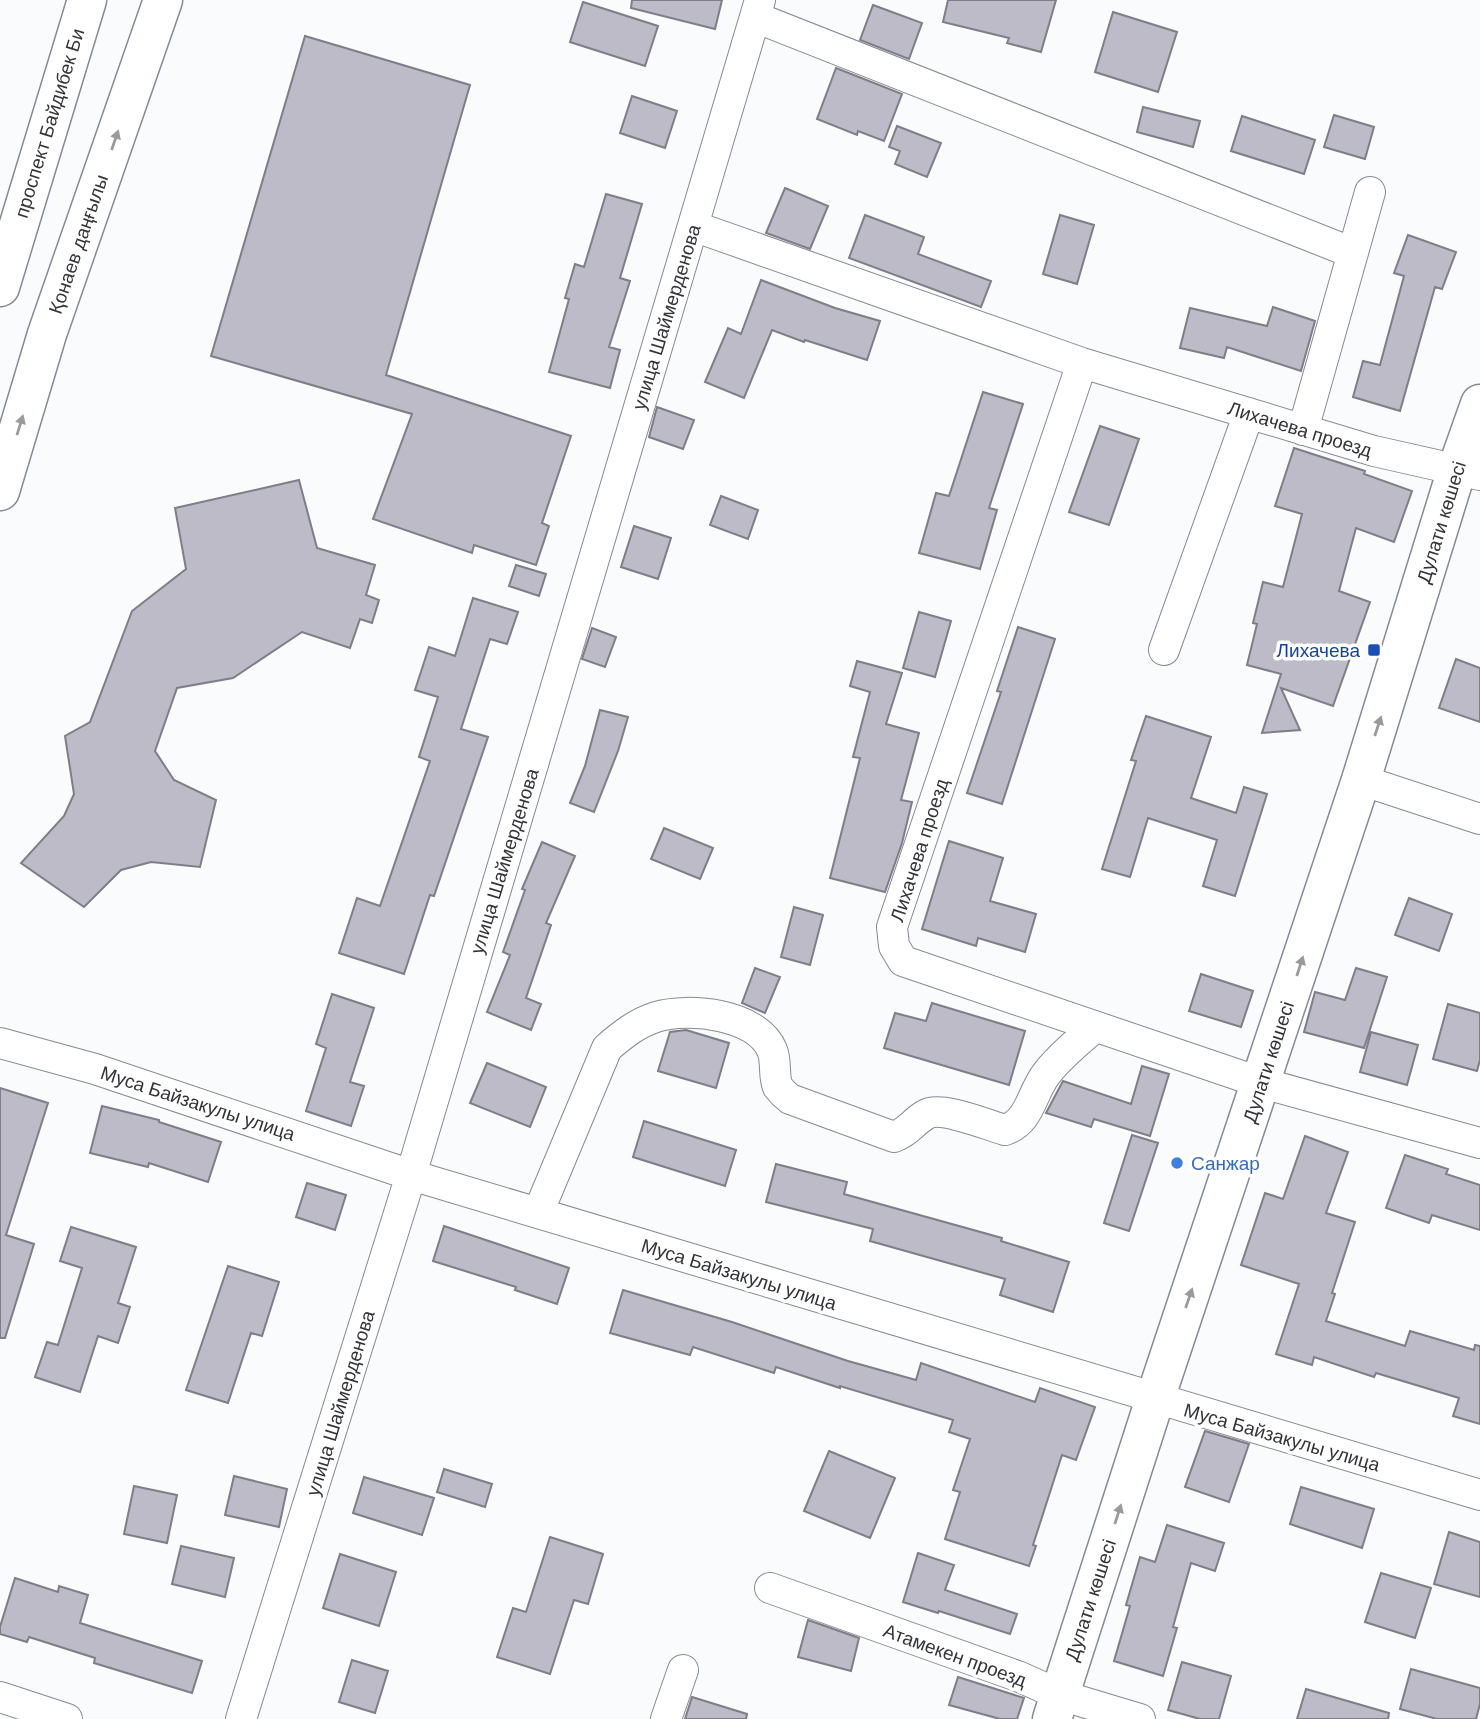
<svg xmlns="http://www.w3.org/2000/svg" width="1480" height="1719" font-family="'DM Sans',sans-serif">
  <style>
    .building { fill: #bdbbc7; stroke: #7e7d88; stroke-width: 2 }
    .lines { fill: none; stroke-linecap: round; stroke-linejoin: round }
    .street-casing { stroke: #868a95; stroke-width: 32 }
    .secondary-casing { stroke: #868a95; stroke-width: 41 }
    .primary-casing { stroke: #868a95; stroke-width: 41 }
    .street { stroke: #fff; stroke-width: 30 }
    .secondary { stroke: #fff; stroke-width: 38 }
    .primary { stroke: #fff; stroke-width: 38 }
    .oneway { fill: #989a9c }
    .transit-dot { fill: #1a4fb4; stroke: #fff; stroke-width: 2.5 }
    .shop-dot { fill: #3f7fe0; stroke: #fff; stroke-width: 2.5 }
    .labels { text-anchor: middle; stroke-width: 7; stroke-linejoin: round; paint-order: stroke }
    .street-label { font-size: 19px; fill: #323438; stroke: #fff }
    .transit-label { font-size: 19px; fill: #164399; stroke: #fff; text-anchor: end }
    .shop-label { font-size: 19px; fill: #366cbe; stroke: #fff; text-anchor: start }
  </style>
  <rect width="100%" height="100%" fill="#fafbfd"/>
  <!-- building -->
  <path class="building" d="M632,0H722L715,29L631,8Z
    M948,0H1056L1041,52L1007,43L1009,38L943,22Z
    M583,2L658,26L645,66L570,42Z
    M873,5L922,23L909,59L860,40Z
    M1113,12L1177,32L1158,92L1095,72Z
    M305,36L470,85L386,375L571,436L542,523L549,526L536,565L474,545L472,553L373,519L412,414L211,356Z
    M836,68L902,94L884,141L858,131L857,135L817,119Z
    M632,96L677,111L665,148L620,133Z
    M1143,107L1200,121L1193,147L1137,132Z
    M1334,115L1374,127L1365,159L1324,147Z
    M1242,116L1315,140L1304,174L1231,151Z
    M897,126L941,143L927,177L895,164L900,151L889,147Z
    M785,188L828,206L810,249L766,233Z
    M606,194L642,204L620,278L630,281L609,347L620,350L610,388L549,372L569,299L565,298L575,264L584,267Z
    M865,215L924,237L918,254L991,281L981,307L849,258Z
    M1060,215L1094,225L1077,284L1043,274Z
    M1408,235L1456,252L1442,289L1435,287L1400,411L1353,397L1363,361L1380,365L1404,276L1394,273Z
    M761,280L835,308L880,321L867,360L805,340L804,342L772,330L744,398L705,382L728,328L741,334Z
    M1273,307L1315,321L1301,371L1227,347L1224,358L1180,348L1190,308L1267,326Z
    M983,392L1023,404L989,508L997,510L980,569L919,553L936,493L949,496Z
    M657,407L694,420L683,449L649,437Z
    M1100,426L1139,439L1109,525L1069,512Z
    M1294,448L1365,471L1364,474L1412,491L1394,542L1356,528L1339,591L1370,602L1333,706L1281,688L1300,730L1262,733L1281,674L1247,665L1257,624L1253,623L1263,582L1283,587L1302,514L1275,506Z
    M299,480L317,548L375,565L366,595L379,600L372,623L360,619L350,648L302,632L233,678L177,688L155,751L174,780L216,800L200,867L151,862L121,870L84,907L21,863L64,816L74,794L65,736L90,722L132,611L186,569L175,508Z
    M721,496L758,510L748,539L710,525Z
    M634,526L671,538L658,579L621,567Z
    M516,565L546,574L539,596L509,586Z
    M473,598L518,612L507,644L490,639L461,729L488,737L434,896L430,895L404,974L339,953L357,898L380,906L430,761L419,757L438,697L415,690L429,647L455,656Z
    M919,612L951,621L935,677L903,668Z
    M1018,627L1055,639L1002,804L967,793L1001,692L997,691Z
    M592,628L616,637L605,667L582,659Z
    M1456,659L1480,668V722L1439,708Z
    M857,661L902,673L886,724L919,733L901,800L912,802L902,843L885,892L830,878L860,758L853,757L870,692L850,686Z
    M600,710L628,717L618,751L594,812L570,803L585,766Z
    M1146,716L1211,737L1191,798L1236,813L1244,787L1267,794L1235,896L1203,886L1217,840L1148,818L1130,877L1102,869L1136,761L1131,760Z
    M664,828L713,848L700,879L651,859Z
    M949,841L1003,858L990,901L1036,914L1025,952L978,938L976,946L922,929Z
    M542,842L575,856L546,923L551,925L526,998L541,1004L531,1030L487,1012L510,955L503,952L525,890L522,889Z
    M1409,898L1452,914L1439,951L1395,935Z
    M794,907L823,915L810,965L781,957Z
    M755,968L780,977L765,1013L742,1003Z
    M1356,968L1387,977L1364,1048L1304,1032L1315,992L1345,1000Z
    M1201,974L1253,991L1241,1027L1189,1011Z
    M332,994L374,1008L350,1082L364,1086L351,1126L306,1111L326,1048L316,1044Z
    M932,1003L1025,1031L1009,1085L884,1048L895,1013L926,1021Z
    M1448,1004L1480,1013V1060L1477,1071L1433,1059Z
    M686,1030L729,1043L716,1088L658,1071L670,1032Z
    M1371,1032L1418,1045L1407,1085L1360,1072Z
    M487,1063L546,1087L530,1127L470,1103Z
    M1142,1066L1169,1074L1150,1136L1094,1119L1091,1127L1046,1113L1063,1081L1131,1104Z
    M0,1088L48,1103L6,1235L34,1244L5,1338H0Z
    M102,1106L159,1120V1122L221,1142L208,1182L149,1163L148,1167L90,1153Z
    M644,1121L736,1150L725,1186L633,1157Z
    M1132,1135L1158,1143L1129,1231L1104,1223Z
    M1305,1136L1348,1152L1326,1213L1355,1222L1332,1293L1335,1294L1326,1321L1405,1346L1410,1331L1474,1350L1475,1345L1480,1346V1424L1453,1416L1459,1398L1376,1373L1374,1377L1314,1357L1312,1365L1276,1354L1299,1284L1241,1265L1265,1193L1283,1199Z
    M1405,1155L1448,1169L1446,1174L1480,1185V1230L1432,1215L1429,1223L1386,1208Z
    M776,1164L847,1182L844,1194L1002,1238L1001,1241L1069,1262L1053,1312L1000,1295L1005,1279L870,1241L873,1229L766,1202Z
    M307,1183L346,1195L335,1230L296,1217Z
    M444,1226L569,1268L557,1304L515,1290L516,1287L433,1261Z
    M71,1227L136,1247L118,1303L130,1307L118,1343L98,1336L80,1392L35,1377L47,1342L58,1345L82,1268L60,1261Z
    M228,1266L279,1282L262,1336L251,1333L228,1403L186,1390Z
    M623,1290L732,1322L848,1361L916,1380L921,1363L1035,1402L1040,1388L1095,1407L1076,1460L1062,1455L1033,1545L1036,1546L1029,1566L945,1539L960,1492L953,1490L970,1439L949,1432L953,1420L840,1386V1388L776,1367L774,1373L693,1347L690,1355L610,1333Z
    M1205,1431L1249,1444L1229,1502L1185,1487Z
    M829,1451L895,1478L870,1538L804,1511Z
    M444,1469L492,1484L485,1507L437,1492Z
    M234,1476L287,1489L279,1527L225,1515Z
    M364,1477L434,1498L422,1535L353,1513Z
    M134,1486L177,1495L167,1543L124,1534Z
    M1301,1487L1374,1509L1362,1548L1290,1524Z
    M1167,1525L1224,1543L1215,1571L1191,1563L1173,1627L1177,1628L1163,1676L1114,1661L1130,1606L1126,1605L1140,1557L1155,1562Z
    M1449,1532L1480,1542V1597L1434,1584Z
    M550,1537L603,1554L588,1604L574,1600L550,1674L497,1657L513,1608L526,1612Z
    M181,1546L234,1558L225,1597L172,1584Z
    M918,1553L954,1565L945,1590L1017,1614L1010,1634L939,1611L938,1613L903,1602Z
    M340,1554L396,1572L379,1626L323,1608Z
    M1381,1573L1431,1588L1415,1638L1365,1622Z
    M15,1578L58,1592L59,1586L88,1595L80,1623L202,1661L192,1693L94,1663L95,1658L29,1637L27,1642L0,1634V1627Z
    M808,1620L859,1638L851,1671L798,1657Z
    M352,1660L388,1671L375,1713L339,1702Z
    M1182,1662L1231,1676L1219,1719H1200L1168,1710Z
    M1411,1669L1480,1688V1704L1476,1719H1437L1400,1709Z
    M958,1677L1024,1698L1017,1719H1000L949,1705Z
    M1306,1689L1389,1713L1388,1719H1297Z
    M692,1697L747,1714L746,1719H685Z"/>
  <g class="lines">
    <!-- street casing -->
    <g class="street-casing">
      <path id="street" d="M755,17L1353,253
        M693,226L1082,363L1374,451L1480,475
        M1082,363L892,927L894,946L903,961L1262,1083L1480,1143
        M1303,430L1370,192
        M1164,650L1249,413
        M1361,780L1480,819
        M0,1043L95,1069L411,1175L1480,1495
        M538,1213L607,1048C622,1035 637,1023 656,1017C689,1007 757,1014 772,1050C777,1061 773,1077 778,1087C781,1091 786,1096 790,1099L894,1137C909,1131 912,1123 925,1115C940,1105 987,1125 1005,1130C1031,1121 1031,1093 1047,1073C1061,1055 1078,1042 1095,1027
        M770,1588L1020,1677L1060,1695L1140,1719
        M0,1697L67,1719
        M241,1719L411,1175L760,0
        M666,1719L683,1670"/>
    </g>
    <!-- secondary casing -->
    <g class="secondary-casing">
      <path id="secondary" d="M1052,1719L1155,1399L1361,780L1457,469L1480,404"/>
    </g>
    <!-- primary casing -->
    <g class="primary-casing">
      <path id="primary" d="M0,287L87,0
        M0,491L47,334L163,0"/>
    </g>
    <!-- street -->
    <use href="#street" class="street"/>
    <!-- secondary -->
    <use href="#secondary" class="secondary"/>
    <!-- primary -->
    <use href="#primary" class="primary"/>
  </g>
  <!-- one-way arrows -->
  <defs><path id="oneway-solid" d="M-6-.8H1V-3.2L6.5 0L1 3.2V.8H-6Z" transform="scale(1.75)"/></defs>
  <g class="oneway">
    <use href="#oneway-solid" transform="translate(115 140) rotate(-71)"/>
    <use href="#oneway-solid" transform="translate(20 425) rotate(-73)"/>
    <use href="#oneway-solid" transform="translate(1378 726) rotate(-72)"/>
    <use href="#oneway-solid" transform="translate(1300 966) rotate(-72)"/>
    <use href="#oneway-solid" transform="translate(1189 1298) rotate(-71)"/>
    <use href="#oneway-solid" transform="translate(1118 1514) rotate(-72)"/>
  </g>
  <!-- markers -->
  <rect class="transit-dot" x="1367" y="643" width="14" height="14" rx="3.5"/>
  <circle class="shop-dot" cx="1177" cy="1163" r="7"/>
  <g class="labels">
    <!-- street labels -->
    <g class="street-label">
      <text transform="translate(49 123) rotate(-73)" y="7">проспект Байдибек Би</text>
      <text transform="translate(78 244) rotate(-71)" y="7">Қонаев даңғылы</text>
      <text transform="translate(666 317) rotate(-73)" y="7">улица Шаймерденова</text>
      <text transform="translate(1300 429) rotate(17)" y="7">Лихачева проезд</text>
      <text transform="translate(1441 522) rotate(-73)" y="7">Дулати көшесі</text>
      <text transform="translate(919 850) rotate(-72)" y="7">Лихачева проезд</text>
      <text transform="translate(504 861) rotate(-73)" y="7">улица Шаймерденова</text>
      <text transform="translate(1268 1062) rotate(-72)" y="7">Дулати көшесі</text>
      <text transform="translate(198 1103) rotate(18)" y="7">Муса Байзакулы улица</text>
      <text transform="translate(739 1274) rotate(17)" y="7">Муса Байзакулы улица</text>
      <text transform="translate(340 1403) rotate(-73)" y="7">улица Шаймерденова</text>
      <text transform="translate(1282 1437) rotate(16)" y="7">Муса Байзакулы улица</text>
      <text transform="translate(1090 1600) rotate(-72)" y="7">Дулати көшесі</text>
      <text transform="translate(955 1655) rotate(20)" y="7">Атамекен проезд</text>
    </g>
    <!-- transit labels -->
    <g class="transit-label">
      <text x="1360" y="657">Лихачева</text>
    </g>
    <!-- shop labels -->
    <g class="shop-label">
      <text x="1191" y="1170">Санжар</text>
    </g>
  </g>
</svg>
